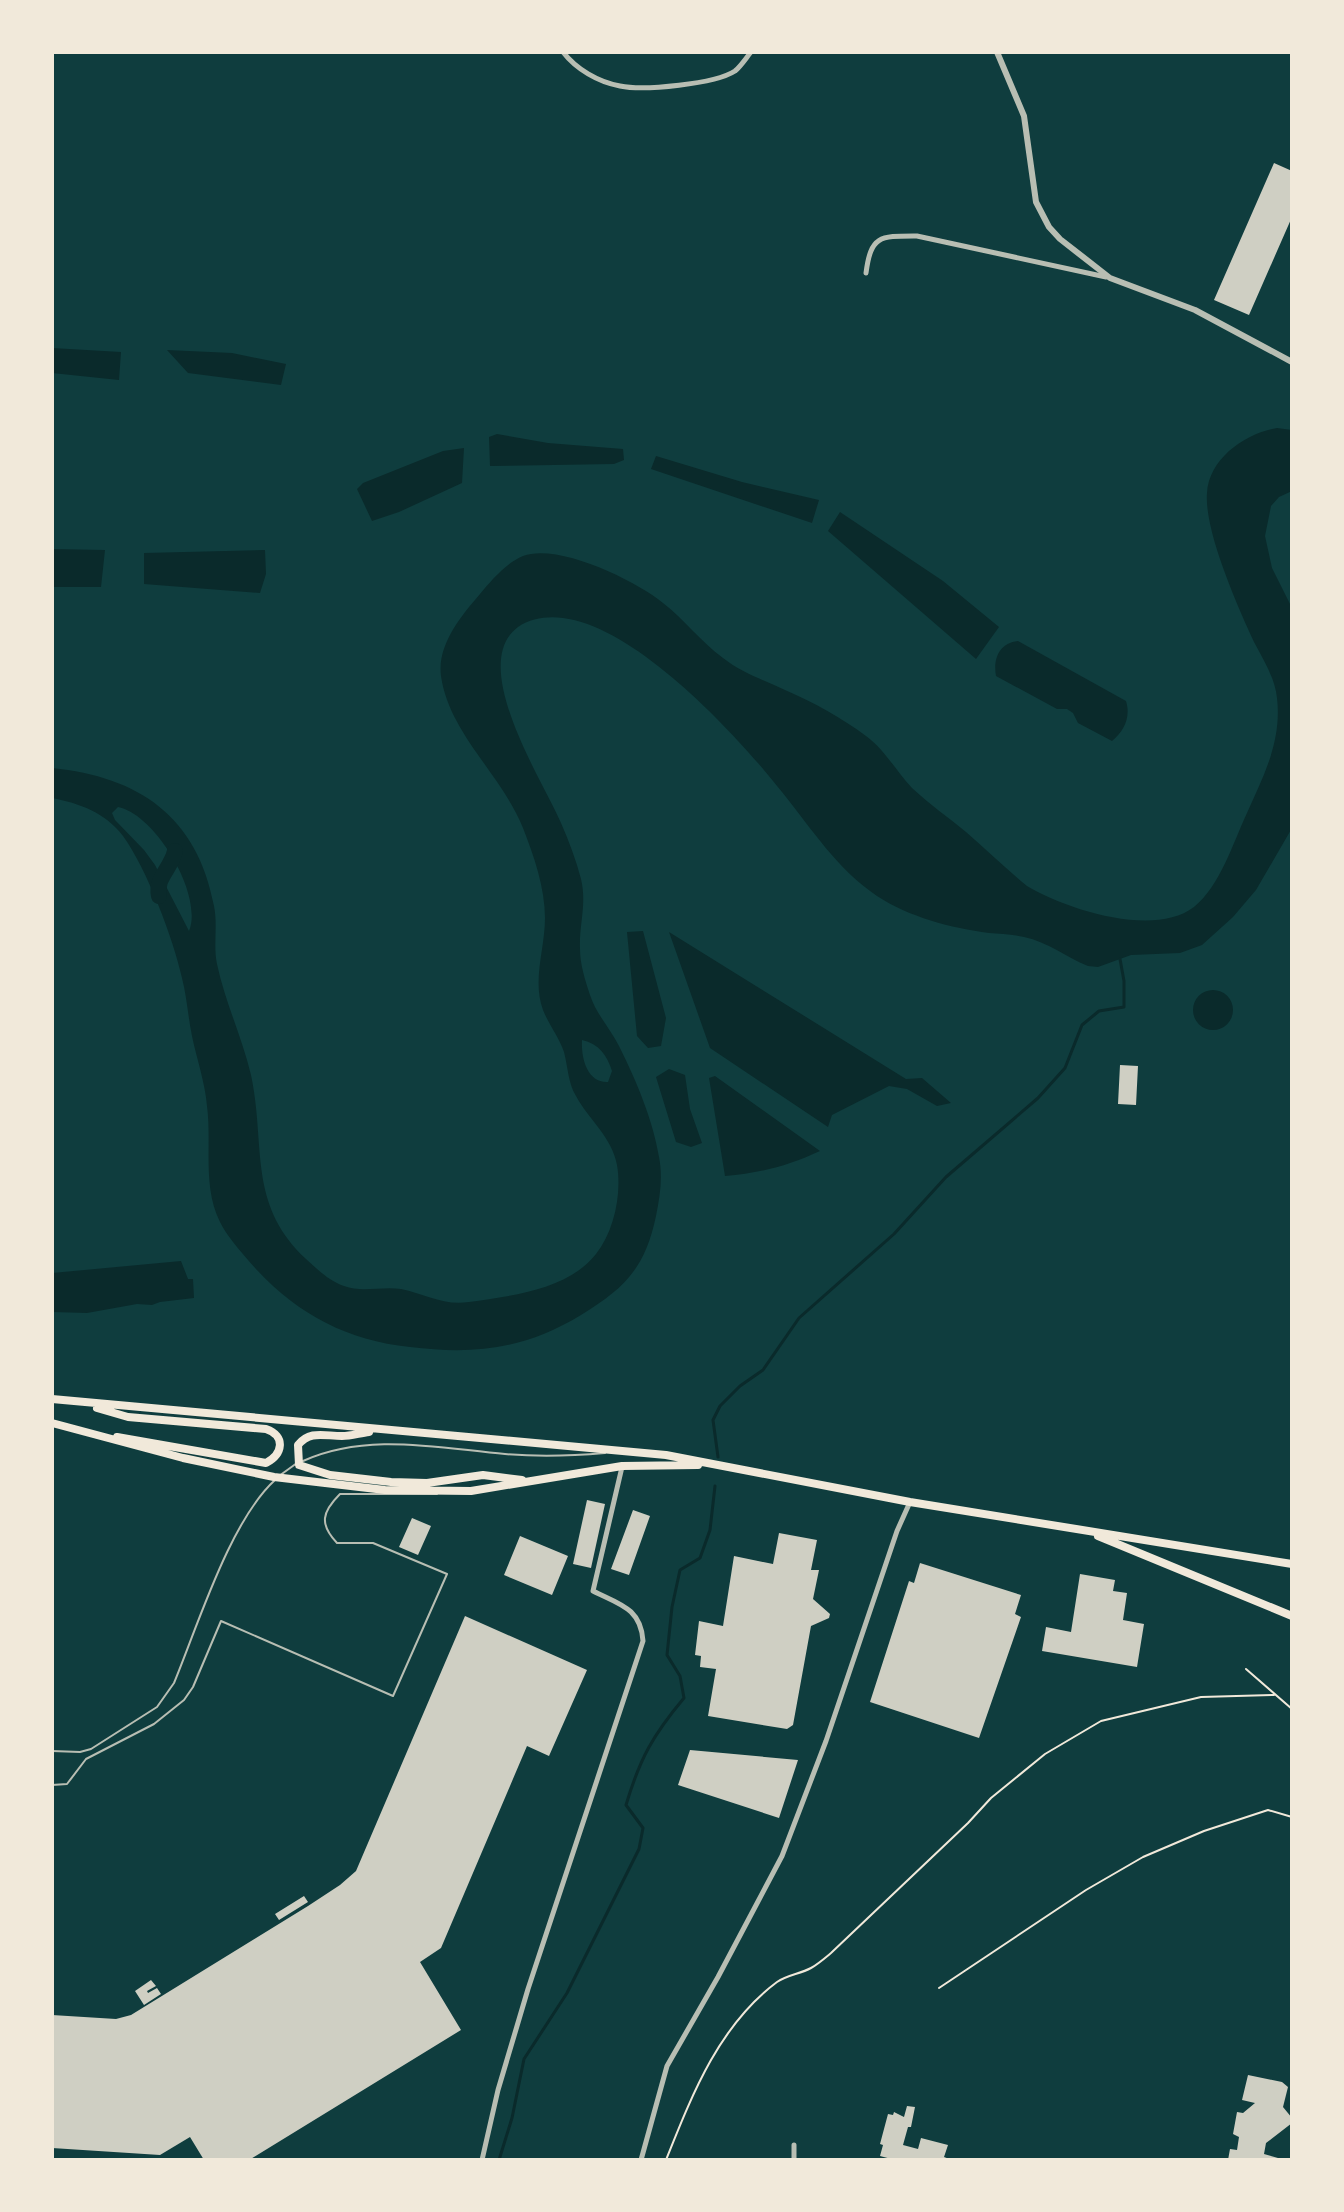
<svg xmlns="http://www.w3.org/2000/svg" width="1344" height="2212" font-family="Roboto,sans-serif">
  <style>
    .water { fill: #0a2a2b; fill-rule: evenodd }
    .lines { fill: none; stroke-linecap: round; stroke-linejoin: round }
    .stream { stroke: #0a2a2b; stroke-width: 3 }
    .river { stroke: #0a2a2b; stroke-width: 16 }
    .building { fill: #cfcfc3 }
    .path { stroke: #f1e9da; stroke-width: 2 }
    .service { stroke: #b8beb3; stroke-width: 2 }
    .minor { stroke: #b8beb3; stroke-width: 5 }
    .tertiary { stroke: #b8beb3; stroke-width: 6 }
    .primary { stroke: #f1e9da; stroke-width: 8 }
  </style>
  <rect width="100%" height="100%" fill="#0f3d3e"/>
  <!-- water -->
  <path class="water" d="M52,348L121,352L119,380L52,373Z
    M167,350L232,353L286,364L281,385L188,373Z
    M1277,428L1292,430V491L1279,497L1271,506L1265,536L1272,568L1292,608V828L1256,890L1233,917L1202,945L1180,953L1131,955L1098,967L1088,966C1066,957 1048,942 1024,937C1012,934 1000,934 989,933C951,928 909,917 877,896C836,868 812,829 782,792C737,735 637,627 563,618C548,616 531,618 518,627C467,665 543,781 561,823C569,841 576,860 581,879C587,904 579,924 580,949C580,964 585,980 590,995C596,1014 610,1028 619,1046C636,1080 653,1120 659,1157C663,1177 660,1196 656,1216C645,1268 625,1288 581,1315C525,1349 475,1355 410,1347C343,1340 292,1311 248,1260C238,1248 227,1236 220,1222C202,1186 212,1144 207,1106C205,1082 197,1060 192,1036C188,1017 187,997 182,978C173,938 147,869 123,836C106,813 79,803 52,798V768C139,777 197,816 214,906C218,926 213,945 217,964C225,1002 242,1037 251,1075C266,1146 247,1204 306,1259C317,1269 329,1281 344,1286C362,1293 382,1286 401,1289C425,1294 444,1306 469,1302C511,1296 568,1290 596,1254C614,1231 622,1194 617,1165C612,1137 589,1120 576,1096C568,1083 568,1067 564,1052C559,1037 549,1025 543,1010C532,980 545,949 545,918C545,888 534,856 523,828C502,775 449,733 441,676C437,645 461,616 480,594C491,581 506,563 523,556C559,543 636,581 663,603C685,620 701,642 723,658C742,673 764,680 785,690C813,702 842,718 866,736C885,750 896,771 912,788C929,804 948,817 966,832C987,850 1006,869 1027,886C1065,909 1154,938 1194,907C1220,886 1233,843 1247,813C1264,775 1282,741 1277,698C1275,678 1263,659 1254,642C1238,607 1204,531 1207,493C1209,458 1246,433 1277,428ZM118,807C155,814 204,895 189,931L155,865L144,850L115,820L112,813ZM582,1040C599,1044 607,1055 612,1071L608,1082C587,1083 581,1058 582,1040Z
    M497,434L548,443L623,449L624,460L614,464L490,466L489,437Z
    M464,448L462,483L399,512L372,521L357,489L363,483L443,451Z
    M656,456L742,482L819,500L812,523L651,469Z
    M840,512L943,581L999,627L976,659L828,531Z
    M52,549L105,550L101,587H52Z
    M265,550L266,574L260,593L144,584V553Z
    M1018,641L1126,701C1131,717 1124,731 1112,741L1078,723L1073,713L1067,709H1057L996,676C993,659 999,643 1018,641Z
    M643,931L666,1018L661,1046L648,1048L637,1036L627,932Z
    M669,932L906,1079L922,1078L951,1103L937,1106L907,1089L889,1086L832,1115L828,1127L710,1048Z
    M1193 1010a20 20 0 1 1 40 0a20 20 0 1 1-40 0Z
    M669,1069L685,1075L690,1109L702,1143L691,1147L676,1142L656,1077Z
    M715,1076L820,1151C788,1166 760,1173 725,1176L709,1078Z
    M181,1261L188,1279H193L194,1298L160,1302L152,1305L137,1304L87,1313L52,1312V1273Z"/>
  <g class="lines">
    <!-- stream -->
    <path class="stream" d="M718,1457L713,1420L720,1406L740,1386L763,1370L799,1318L894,1234L946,1177L1038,1098L1065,1068L1082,1025L1099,1011L1124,1007V981L1120,959
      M499,2160L512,2118L524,2059L567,1993L639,1849L643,1828L626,1805C640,1758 653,1735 684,1698L680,1676L667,1655L672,1607L680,1570L700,1558L710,1530L715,1486"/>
    <!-- river -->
    <path class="river" d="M159,896C155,878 171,869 175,851"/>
  </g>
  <!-- building -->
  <path class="building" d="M1274,163L1292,171V217L1249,315L1214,300Z
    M1120,1065L1138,1066L1136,1105L1118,1104Z
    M587,1500L605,1504L591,1568L573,1564Z
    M633,1510L650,1516L629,1575L611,1569Z
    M412,1518L431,1526L418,1555L399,1547Z
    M779,1533L817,1540L811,1570H819L813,1599L830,1614L829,1618L811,1626L793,1725L787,1729L708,1716L716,1669L700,1667L701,1656L695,1655L699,1621L723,1626L734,1556L773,1564Z
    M520,1536L568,1556L552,1595L504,1575Z
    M920,1563L1021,1595L1015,1614L1021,1617L979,1738L870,1702L909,1581L914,1583Z
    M1080,1574L1115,1580L1113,1591L1127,1593L1123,1620L1144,1624L1137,1667L1042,1651L1046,1627L1071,1632Z
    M465,1616L587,1670L549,1756L527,1746L441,1948L420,1962L461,2030L249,2160H204L190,2137L160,2155L52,2148V2015L116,2019L131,2015L308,1906L340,1885L356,1871Z
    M690,1750L798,1760L779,1818L678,1785Z
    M304,1896L308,1902L279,1920L275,1914Z
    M151,1980L156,1986L147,1991L148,1993L157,1988L161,1994L144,2005L135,1991Z
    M1248,2075L1282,2082L1288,2087L1283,2107L1292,2118V2123L1266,2143L1264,2154L1285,2160H1228L1230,2149L1237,2150L1239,2137L1233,2134L1237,2112L1243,2113L1255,2103L1242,2100Z
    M907,2106L915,2107L911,2127H908L903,2145L918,2149L921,2138L948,2145L944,2157L952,2160L898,2158L895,2160L880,2156L883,2145L880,2144L888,2114L893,2115L894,2112L904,2117Z"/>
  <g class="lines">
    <!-- path -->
    <path class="path" d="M1246,1669L1292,1709
      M939,1988L1086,1890L1143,1857L1204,1831L1268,1810L1292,1817
      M666,2160C692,2095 719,2025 777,1982C787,1975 800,1974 811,1968C818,1964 825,1958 831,1953L968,1823L991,1798L1045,1754L1101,1721L1201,1697L1274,1695"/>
    <!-- service -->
    <path class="service" d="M303,1461C367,1432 437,1448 505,1454C539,1457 571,1456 605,1453
      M279,1476L297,1463
      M52,1751L80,1752L91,1749L157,1707L174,1683C198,1625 230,1521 275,1480
      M52,1785L67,1784L86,1759L154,1724L184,1700L193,1687L221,1621L393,1696L447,1574L373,1543H337C319,1524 322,1512 340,1494H437"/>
    <!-- minor -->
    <path class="minor" d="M563,52C576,69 598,82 620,86C644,91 715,84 735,71C741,66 746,58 751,52
      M866,273C871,235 880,236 917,236L1106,277
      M482,2160L498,2090L528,1989L643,1641C641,1608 619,1604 593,1591L622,1467
      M641,2160L667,2066L718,1977L782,1856L826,1741L897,1531L910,1502
      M794,2160V2145"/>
    <!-- tertiary -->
    <path class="tertiary" d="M997,52L1024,116L1036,202L1049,227L1060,239L1110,278L1195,310L1292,362"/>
    <!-- primary -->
    <path class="primary" d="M52,1399L666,1455L910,1502L1292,1564
      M97,1408L128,1417L266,1429C286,1436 283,1454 266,1463L117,1437
      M52,1423L183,1458L274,1477L385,1490L471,1491L622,1466L698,1465
      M369,1432C360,1433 351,1436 342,1436C324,1436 310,1430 298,1445L299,1465L330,1475L391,1482L427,1483L483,1475L522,1480
      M1098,1536L1292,1616"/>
  </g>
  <!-- border -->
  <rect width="1344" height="2212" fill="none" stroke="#f1e9da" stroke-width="108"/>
</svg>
